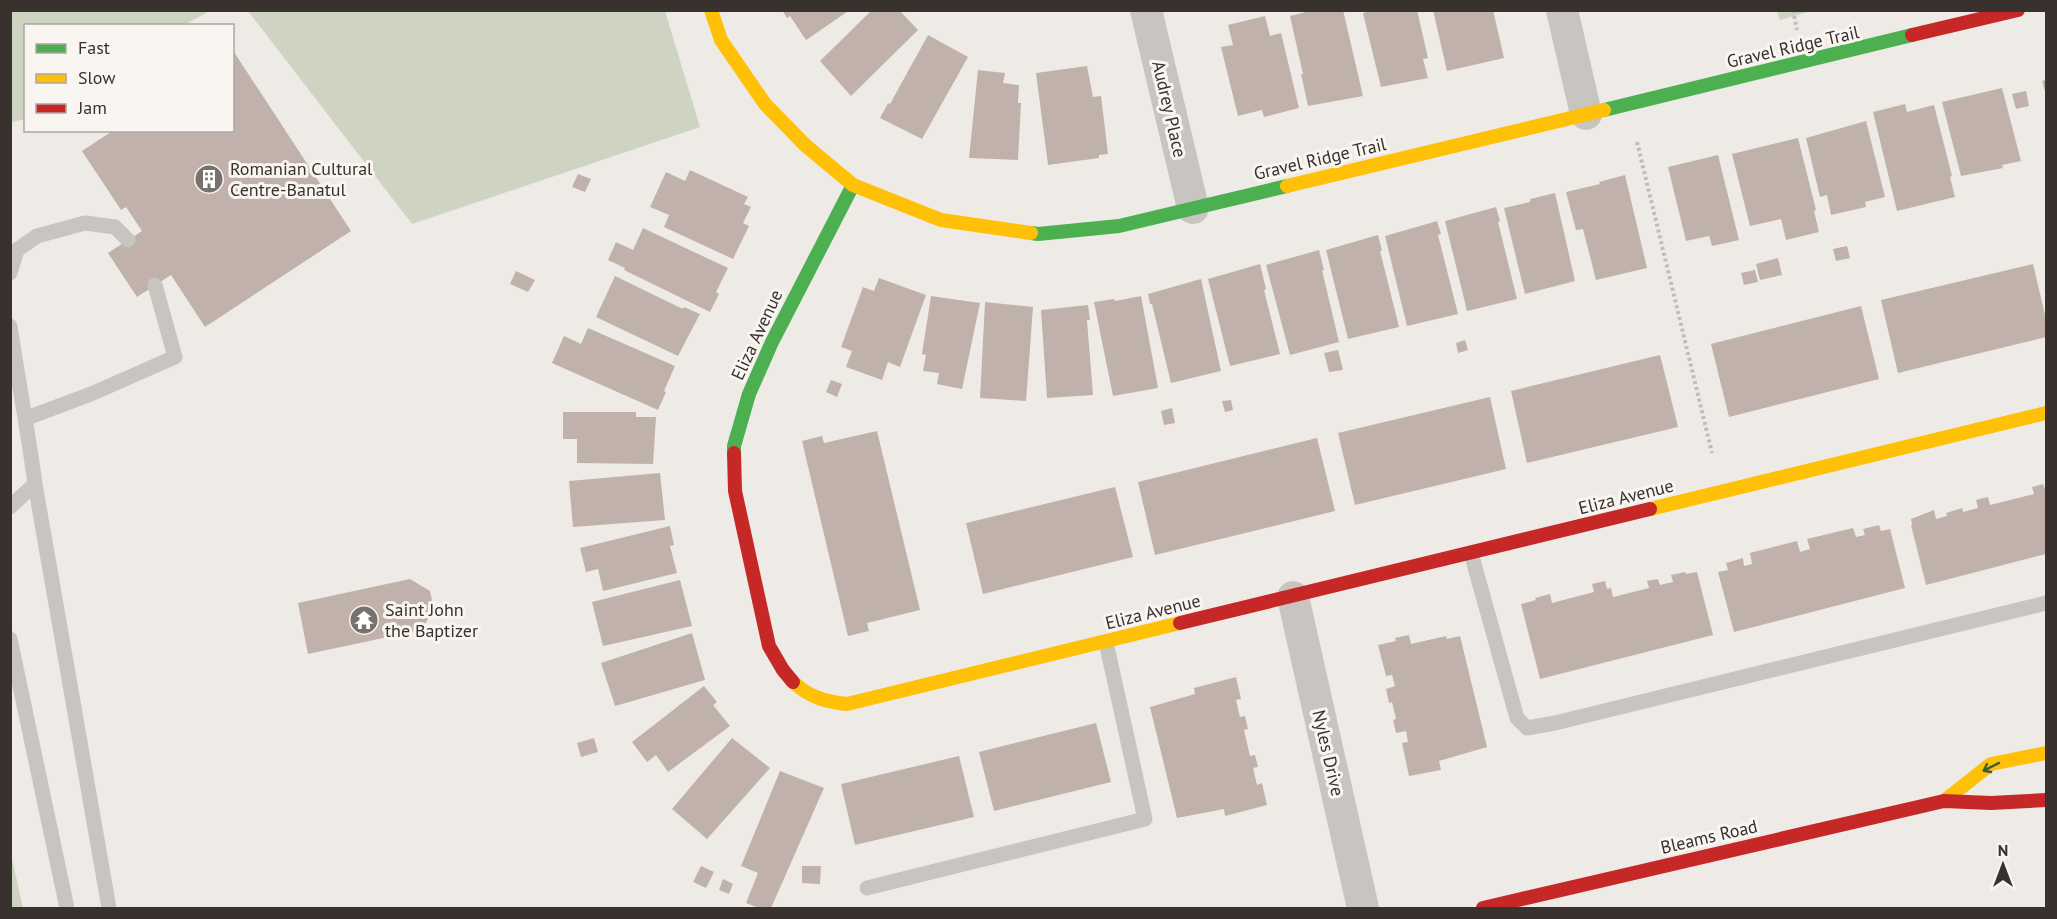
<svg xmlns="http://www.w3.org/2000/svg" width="2057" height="919" font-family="'PT Sans',sans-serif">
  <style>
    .green { fill: #cfd3c2 }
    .building { fill: #c0b2aa }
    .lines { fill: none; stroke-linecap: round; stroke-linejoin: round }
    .path { stroke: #c1bcb7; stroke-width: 4; stroke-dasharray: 3 3; stroke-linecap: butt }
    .lane { stroke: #c8c4bf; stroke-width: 15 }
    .street { stroke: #c8c4bf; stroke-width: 32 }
    .fast { stroke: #4caf50; stroke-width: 14 }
    .slow { stroke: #ffc107; stroke-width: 14 }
    .jam { stroke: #c62828; stroke-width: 14 }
    .oneway { stroke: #405d39 }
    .labels { text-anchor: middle; stroke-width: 6; stroke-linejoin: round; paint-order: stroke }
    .street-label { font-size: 18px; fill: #39312d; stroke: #f9f5f0 }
    .poi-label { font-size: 18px; fill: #39312d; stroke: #f9f5f0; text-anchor: start }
  </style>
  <rect width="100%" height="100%" fill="#eeebe6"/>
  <!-- green -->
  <path class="green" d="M11,10H210V11L184,25L26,26L25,119L11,122Z
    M248,11H665L700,127L412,224Z
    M1811,11L1780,20L1777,11L1811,10Z
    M11,854L23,908H11Z"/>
  <!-- building -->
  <path class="building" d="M782,10H850L806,40L790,16L787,18Z
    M872,10H899L918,30L851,96L820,61Z
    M1314,10H1343L1363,96L1308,106L1301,74H1303L1290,16Z
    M1374,10H1417L1428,58L1423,59L1428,78L1381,87L1363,13Z
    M1433,10H1493L1504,58L1447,71Z
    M1265,16L1270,36L1281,33L1299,108L1264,117L1262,110L1238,116L1221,47L1233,45L1228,25Z
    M928,35L968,57L922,139L880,118L888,103L890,104Z
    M234,52L351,231L205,327L171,275L137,297L108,253L142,231L126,207L121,210L82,151L114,130H232V54Z
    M1087,66L1093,97L1101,96L1108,154L1099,155V158L1048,165L1036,73Z
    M978,70L1005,73L1003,83L1019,85L1018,103H1021L1018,160L969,158Z
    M2046,80V95L2042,81Z
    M2002,88L2021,161L2002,165L2003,168L1961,176L1942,102Z
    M2026,91L2029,106L2016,109L2012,94Z
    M1905,104L1907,112L1934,105L1952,176L1950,177L1955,197L1897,211L1873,112Z
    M1866,121L1885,197L1865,202L1866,207L1831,215L1827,195L1820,197L1806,138Z
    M1798,138L1816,210L1814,211L1819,232L1786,240L1781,219L1750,226L1732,154Z
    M1718,155L1739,240L1712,246L1709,236L1686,241L1668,167Z
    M690,170L748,197L744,204L751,207L743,223L749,226L733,259L664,227L669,215L650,207L666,172L685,181Z
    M578,174L591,179L585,192L572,187Z
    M1625,175L1647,268L1596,280L1583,229L1576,230L1566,192L1600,184L1599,182Z
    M1555,193L1575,281L1525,294L1504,208L1530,202V199Z
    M1496,207L1500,221L1498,222L1517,299L1467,311L1445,221Z
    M1437,221L1441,234L1438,235L1458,314L1407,326L1385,236Z
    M643,228L728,268L716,292L719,294L710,312L624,270L625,268L608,260L616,242L633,250Z
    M1378,235L1382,251H1380L1399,327L1348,339L1326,250Z
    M1847,246L1850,258L1836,261L1833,249Z
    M1319,250L1324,270H1322L1339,342L1290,355L1266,265Z
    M1778,258L1782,275L1760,280L1756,264Z
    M1260,264L1266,289L1264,290L1280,354L1230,366L1208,279Z
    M2033,264L2046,319V337L1898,373L1881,300Z
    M1755,270L1758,282L1744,285L1741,273Z
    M516,271L535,280L528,292L510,284Z
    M615,276L683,309L684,307L700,314L678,356L596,317Z
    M879,278L926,295L900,367L888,362L882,380L846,367L852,351L841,347L863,287L874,291Z
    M1201,279L1221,371L1171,383L1152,304H1150L1148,294Z
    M931,296L980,303L962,389L937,384L939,373L923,371L926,355L922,354Z
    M1141,296L1158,388L1113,396L1094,302L1114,299L1115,301Z
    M985,302L1033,307L1026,401L980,398Z
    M1088,305L1090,320H1087L1093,395L1047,398L1041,310Z
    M1861,306L1879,379L1729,417L1711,344Z
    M588,328L675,366L664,391L666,392L658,410L552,363L564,336L581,344Z
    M1465,340L1468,350L1458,353L1456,343Z
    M1338,350L1343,370L1329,372L1324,353Z
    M1660,355L1678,427L1527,463L1511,391Z
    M831,380L842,384L837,397L826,392Z
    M1490,397L1506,469L1355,505L1338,433Z
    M1231,400L1233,410L1225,412L1222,401Z
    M1172,408L1175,423L1164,425L1161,411Z
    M563,412H636V417H656L653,464L577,463V439H563Z
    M877,431L920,610L867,623L869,631L848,636L802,441L822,436L824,443Z
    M1317,438L1335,511L1155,555L1138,482Z
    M660,473L665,520L573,527L569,481Z
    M2043,484L2046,491V554L1926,585L1911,525H1912L1911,519L1934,510L1936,519L1947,516L1946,513L1962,508L1963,512L1978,508L1976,500L1988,497L1990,505L2034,494L2032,487Z
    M1115,487L1133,557L983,594L966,523Z
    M1879,525L1881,531L1890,529L1905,588L1734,632L1718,572L1728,570L1726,563L1743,558L1744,566L1752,564L1750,553L1797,541L1800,552L1810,549L1807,539L1853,528L1856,537L1865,535L1863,529Z
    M670,526L674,545L670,546L677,573L603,591L598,569L586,572L580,548Z
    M1685,572L1686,574L1697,572L1713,635L1540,679L1521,604L1536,600L1535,598L1550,594L1552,603L1594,592L1592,584L1605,581L1607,589L1611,588L1613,597L1649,588L1647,581L1658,579L1660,585L1673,582L1671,575Z
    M410,579L430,591L434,610L421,630L308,654L298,603Z
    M680,580L692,626L603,646L592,602Z
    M692,633L705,680L615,706L601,663Z
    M1409,635L1411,644L1446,636L1447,639L1460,636L1487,747L1439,761L1441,770L1409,776L1402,743L1408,742L1406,731L1396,733L1393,720L1396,719L1392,702L1389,703L1386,689L1395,686L1392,675L1386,676L1378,645L1396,641L1395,638Z
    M1236,677L1241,699L1236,700L1240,717L1245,716L1248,729L1244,730L1250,756L1255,755L1258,767L1253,768L1257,785L1262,783L1267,805L1225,816L1224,809L1177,818L1150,707L1195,694L1194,688Z
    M704,686L717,702L713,705L730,726L668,772L656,755L647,762L632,742Z
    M1096,723L1111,782L994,811L979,752Z
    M594,738L598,752L581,757L577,743Z
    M732,738L770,768L707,839L672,809Z
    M959,756L974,817L855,845L841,784Z
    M780,771L824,788L771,908H759L746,903L758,873L741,866Z
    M701,866L714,872L706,888L693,882Z
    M802,866H821L820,884L802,883Z
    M723,879L733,884L729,894L719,890Z"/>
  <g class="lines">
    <!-- path -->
    <path class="path" d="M1793,10L1797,30
      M1637,142L1712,453"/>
    <!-- lane -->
    <path class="lane" d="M10,273L17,250L37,236L85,223L115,227L128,240
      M10,326C18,379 28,431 35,484L109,908
      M27,418L91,394L175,357L155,285
      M10,507L35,484
      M1471,553L1517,718L1527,728L1555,723L2046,603
      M10,639L67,908
      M867,888L1145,819L1106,642"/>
    <!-- street -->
    <path class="street" d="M1146,10L1193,208
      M1562,10L1586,114
      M1293,597L1363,908"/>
    <!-- fast -->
    <path class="fast" d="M1604,110L1912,35
      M1031,233L1038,234L1119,226L1287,186
      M734,453V446L749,394L772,342L853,185"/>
    <!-- slow -->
    <path class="slow" d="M711,10L721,40L765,104L805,145L853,185L941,220L1031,233
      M1287,186L1604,110
      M1650,509L2046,413
      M793,682C809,697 826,702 847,704L1180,623
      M1944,801L1991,764L2046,753"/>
    <!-- jam -->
    <path class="jam" d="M1912,35L2018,10
      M734,453L735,491L769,646L783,670L793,682
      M1180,623L1650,509
      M1483,908L1944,801L1991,803L2046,800"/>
  </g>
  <!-- one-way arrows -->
  <defs><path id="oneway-shaft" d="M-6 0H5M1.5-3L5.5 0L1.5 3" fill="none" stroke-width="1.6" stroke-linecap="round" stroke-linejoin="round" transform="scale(1.5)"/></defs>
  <use class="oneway" href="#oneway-shaft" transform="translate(1991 767) rotate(153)"/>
  <!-- icons -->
  <defs>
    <g id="building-disc" transform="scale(1.5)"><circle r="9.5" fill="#78726e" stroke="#f9f5f0"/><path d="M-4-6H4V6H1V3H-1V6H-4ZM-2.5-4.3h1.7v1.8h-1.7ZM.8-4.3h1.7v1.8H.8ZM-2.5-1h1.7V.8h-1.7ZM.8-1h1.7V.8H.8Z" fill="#fff"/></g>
    <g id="temple-disc" transform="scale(1.5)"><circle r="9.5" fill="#78726e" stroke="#f9f5f0"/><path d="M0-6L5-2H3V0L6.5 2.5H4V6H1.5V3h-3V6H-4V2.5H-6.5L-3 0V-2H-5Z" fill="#fff"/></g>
  </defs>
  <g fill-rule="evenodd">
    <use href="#building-disc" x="209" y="179"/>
    <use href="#temple-disc" x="364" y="620"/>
  </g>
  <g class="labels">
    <!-- street labels -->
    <g class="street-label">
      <text transform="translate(1793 47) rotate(-13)" y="6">Gravel Ridge Trail</text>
      <text transform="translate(1169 109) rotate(77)" y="6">Audrey Place</text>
      <text transform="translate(1320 159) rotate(-13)" y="6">Gravel Ridge Trail</text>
      <text transform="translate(757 335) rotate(-65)" y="6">Eliza Avenue</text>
      <text transform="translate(1626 497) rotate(-14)" y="6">Eliza Avenue</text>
      <text transform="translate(1153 612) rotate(-14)" y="6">Eliza Avenue</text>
      <text transform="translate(1328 753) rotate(77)" y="6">Nyles Drive</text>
      <text transform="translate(1709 837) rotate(-13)" y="6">Bleams Road</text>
    </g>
    <!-- poi labels -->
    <g class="poi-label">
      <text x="230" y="175">Romanian Cultural<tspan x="230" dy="21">Centre-Banatul</tspan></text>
      <text x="385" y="616">Saint John<tspan x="385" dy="21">the Baptizer</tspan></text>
    </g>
  </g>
  <!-- border -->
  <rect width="2057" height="919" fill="none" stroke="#39312d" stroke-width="24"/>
  <!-- legend -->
  <rect x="24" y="24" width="210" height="108" fill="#f9f5f0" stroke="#aca7a2" stroke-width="1.5"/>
  <rect x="36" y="44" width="30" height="9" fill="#4caf50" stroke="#aca7a2" stroke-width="1.5"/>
  <text x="78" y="54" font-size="18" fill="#39312d">Fast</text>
  <rect x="36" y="74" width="30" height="9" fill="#ffc107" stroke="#aca7a2" stroke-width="1.5"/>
  <text x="78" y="84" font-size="18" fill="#39312d">Slow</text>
  <rect x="36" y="104" width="30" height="9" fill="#c62828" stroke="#aca7a2" stroke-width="1.5"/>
  <text x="78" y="114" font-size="18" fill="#39312d">Jam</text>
  <!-- north arrow -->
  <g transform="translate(2003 865)" stroke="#f9f5f0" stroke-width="4.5" paint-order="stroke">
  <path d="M0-4.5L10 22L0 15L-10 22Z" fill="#39312d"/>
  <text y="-9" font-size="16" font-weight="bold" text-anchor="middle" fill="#39312d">N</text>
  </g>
</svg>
